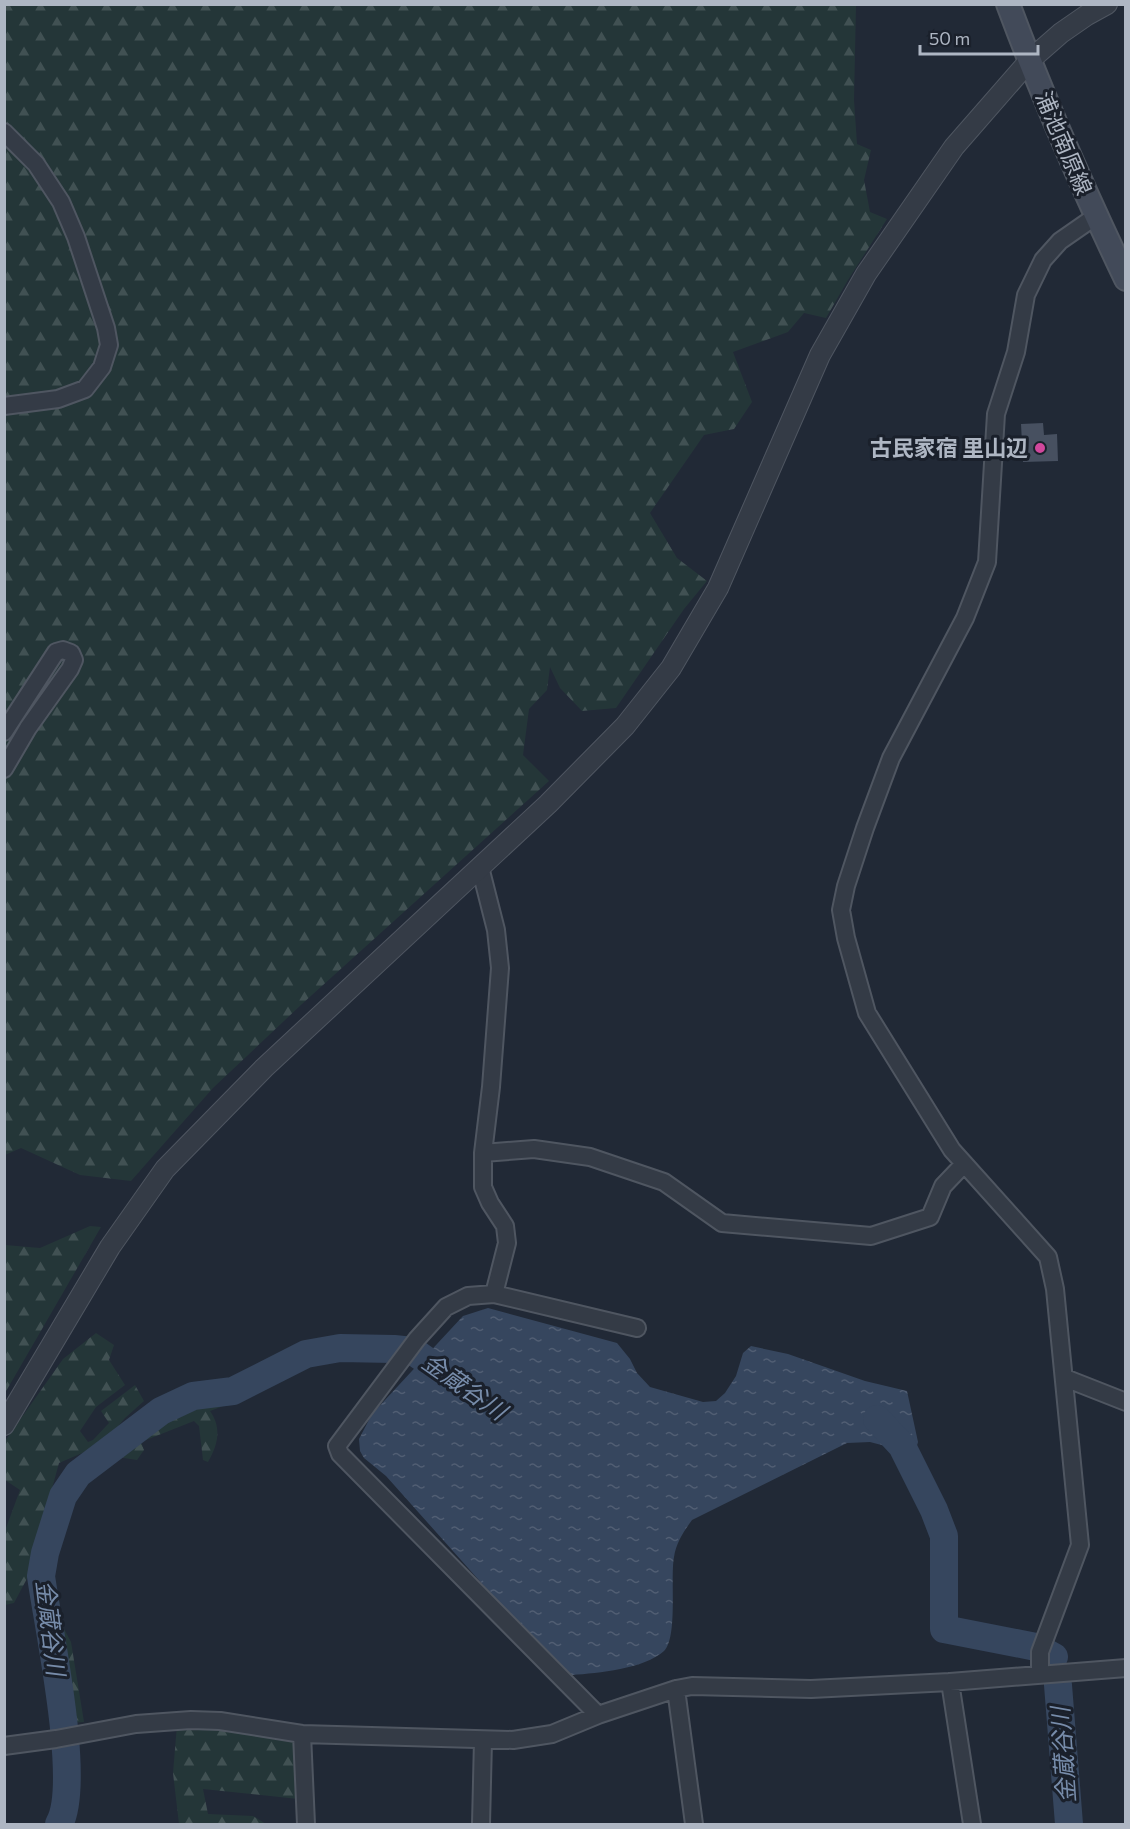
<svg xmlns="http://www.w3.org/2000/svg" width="1130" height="1829" font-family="Commissioner,'Noto Sans JP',sans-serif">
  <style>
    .forest { fill: url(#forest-firs) }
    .water { fill: url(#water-ripples) }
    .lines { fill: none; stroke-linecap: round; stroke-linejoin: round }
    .river { stroke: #36465e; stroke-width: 28 }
    .building { fill: #475060 }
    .minor-casing { stroke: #4f5661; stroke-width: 20 }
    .tertiary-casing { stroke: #4f5661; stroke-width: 22 }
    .secondary-casing { stroke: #4f5661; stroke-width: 26 }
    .minor { stroke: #343b46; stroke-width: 16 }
    .tertiary { stroke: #343b46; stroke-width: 20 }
    .secondary { stroke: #424a59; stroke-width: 22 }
    .hotel-dot { fill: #d1479c; stroke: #1a202b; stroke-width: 2 }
    .labels { text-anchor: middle; stroke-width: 6; stroke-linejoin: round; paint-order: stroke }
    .street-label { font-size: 22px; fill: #aeb6c3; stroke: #1a202b }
    .poi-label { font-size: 22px; font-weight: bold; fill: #aeb6c3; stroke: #1a202b; text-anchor: end }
    .water-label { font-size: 24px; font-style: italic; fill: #778caa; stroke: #1a202b }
  </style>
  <defs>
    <pattern id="forest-firs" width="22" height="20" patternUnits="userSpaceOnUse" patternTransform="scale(1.5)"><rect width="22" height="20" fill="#243638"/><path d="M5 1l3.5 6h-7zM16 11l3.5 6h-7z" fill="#415153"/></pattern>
    <pattern id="water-ripples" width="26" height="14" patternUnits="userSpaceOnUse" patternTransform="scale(1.5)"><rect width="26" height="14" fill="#36465e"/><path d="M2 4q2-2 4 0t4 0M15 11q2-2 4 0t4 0" fill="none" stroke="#515e73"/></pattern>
  </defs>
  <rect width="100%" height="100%" fill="#212936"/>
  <!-- forest -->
  <path class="forest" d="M5,5H856L854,100L857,144L871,150L864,180L870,212L887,219L848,280L826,318L804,313L788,332L733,352L752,402L734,429L704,435L650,513L677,558L707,581L684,609L616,708L582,711L560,688L550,667L547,690L529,709L523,755L549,781L302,1004L213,1088L131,1181L80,1175L21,1148L5,1155Z
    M90,1226L101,1227L5,1393V1245L40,1248Z
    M96,1333L114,1345L109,1360L125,1385L96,1407L80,1431L88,1442L93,1440L109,1423L101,1411L135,1385L144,1401L125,1418L103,1444L59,1463L51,1492L53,1512L31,1571L14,1603L5,1605V1538L6,1528L20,1490L5,1480V1441L63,1359Z
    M253,1387L244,1398L210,1411C222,1428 218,1445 208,1462L203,1460L199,1426L194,1421L141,1442L144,1450L137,1460L124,1458L118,1451L166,1413L194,1403L231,1397Z
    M58,1594L63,1627L71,1642L84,1722L69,1723L48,1596Z
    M177,1725L223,1728L298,1739V1799L203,1789L208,1814L253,1816L266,1824H179L173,1773Z"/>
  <!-- water -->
  <path class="water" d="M488,1308L617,1343L630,1359L637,1373L650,1387L703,1402L716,1401L725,1393L736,1376L743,1353L751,1346L788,1354L865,1381L907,1391L918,1442L916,1449L893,1448L870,1442L847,1443L692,1520C684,1531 676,1543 674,1557C670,1579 678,1637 664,1651C644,1669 598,1673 572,1675L552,1662L386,1476L364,1458L360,1451L359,1439L372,1414L463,1316Z"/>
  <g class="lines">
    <!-- river -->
    <path class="river" d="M877,1419L902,1446L934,1510L944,1536V1629L1036,1647L1054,1657
      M1058,1685L1069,1824
      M59,1824C82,1784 48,1627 41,1576L45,1553L63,1496L78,1474L161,1411L193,1396L233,1391L306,1354L340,1348L394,1349L413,1351L454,1380"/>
  </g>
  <!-- building -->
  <path class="building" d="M1043,423L1044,435L1057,434L1058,461L1023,462L1021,424Z"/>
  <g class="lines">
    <!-- minor casing -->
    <g class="minor-casing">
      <path id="minor" d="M4,132L36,164L61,202L76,237L106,328L109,345L102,367L85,389L58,399L4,406
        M4,732L56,652L63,650L71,653L74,660L70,669L28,728L4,769
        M480,867L496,930L500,968L491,1087L483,1153V1187L490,1203L505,1226L507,1243L494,1294
        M483,1153L534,1149L590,1157L664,1182L722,1223L871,1236L930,1217L943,1186L963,1165
        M1065,1378L1126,1402
        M1040,1674V1652L1080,1545L1055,1289L1048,1257L952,1150L867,1013L846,938L841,910L846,886L865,828L891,758L965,618L987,562L996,414L1016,352L1026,295L1043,260L1060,241L1096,216
        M950,1682L972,1824
        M676,1689L694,1824
        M598,1715L340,1454L337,1446L417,1339L446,1307L468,1296L494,1294L637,1328
        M302,1734L306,1824
        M4,1746L56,1739L136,1724L191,1720L220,1721L302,1734L513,1740L552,1734L598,1715L676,1689L692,1686L811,1689L950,1682L1126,1668
        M481,1824L483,1740"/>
    </g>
    <!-- tertiary casing -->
    <g class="tertiary-casing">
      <path id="tertiary" d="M4,1425L110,1247L165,1169L264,1068L548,804L625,726L671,668L718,588L820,355L866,274L954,147L1029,61L1061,33L1087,15L1107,4"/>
    </g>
    <!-- secondary casing -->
    <g class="secondary-casing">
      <path id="secondary" d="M1008,4C1043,98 1083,189 1126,279"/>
    </g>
    <!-- minor -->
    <use href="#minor" class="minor"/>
    <!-- tertiary -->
    <use href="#tertiary" class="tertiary"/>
    <!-- secondary -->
    <use href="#secondary" class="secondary"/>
  </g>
  <!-- markers -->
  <circle class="hotel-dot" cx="1040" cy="448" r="6"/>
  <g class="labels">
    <!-- street labels -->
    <g class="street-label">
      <text transform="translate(1064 143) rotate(67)" y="8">浦池南原線</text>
    </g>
    <!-- poi labels -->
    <g class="poi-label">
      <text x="1028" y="456">古民家宿 里山辺</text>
    </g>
    <!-- water labels -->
    <g class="water-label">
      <text transform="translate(464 1387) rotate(35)" y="8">金蔵谷川</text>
      <text transform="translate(50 1628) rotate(83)" y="8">金蔵谷川</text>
      <text transform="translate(1064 1755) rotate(-94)" y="8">金蔵谷川</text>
    </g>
  </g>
  <!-- border -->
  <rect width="1130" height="1829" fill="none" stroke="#aeb6c3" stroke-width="12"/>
  <!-- scale -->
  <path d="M920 45v9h118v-9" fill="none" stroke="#aeb6c3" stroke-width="3"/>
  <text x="929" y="45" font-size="18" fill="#aeb6c3" stroke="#1a202b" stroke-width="4.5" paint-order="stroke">50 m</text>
</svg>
